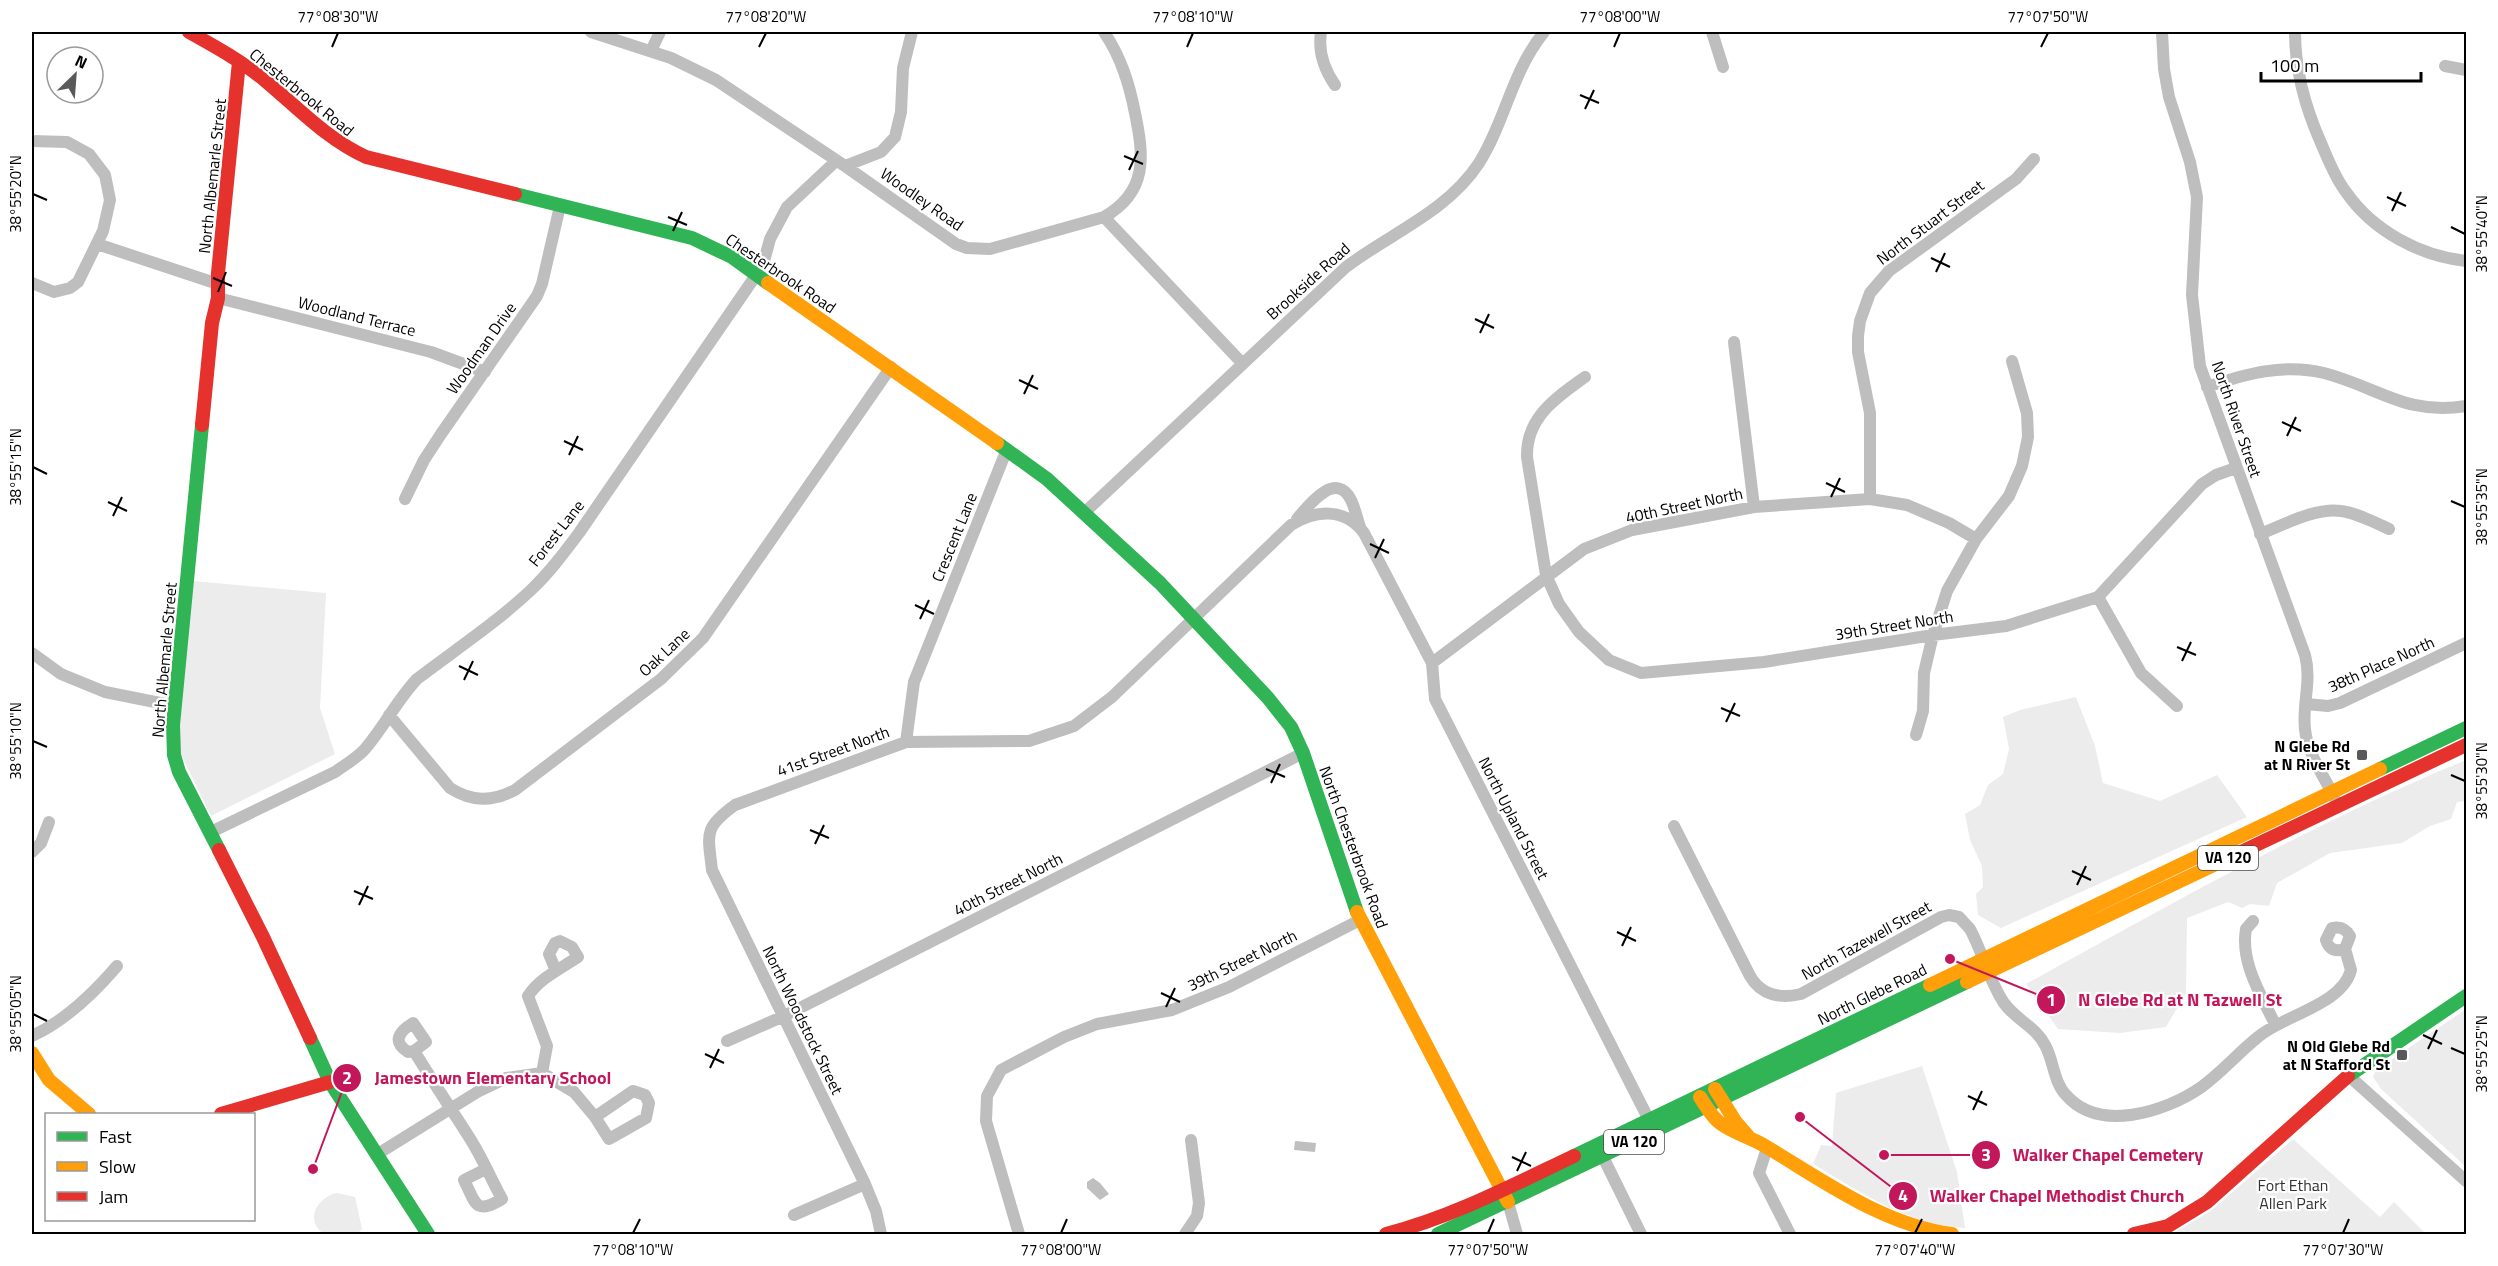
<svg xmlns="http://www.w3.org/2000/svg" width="2498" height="1266" font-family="'Titillium Web',sans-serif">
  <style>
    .green { fill: #ececec }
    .water { fill: #bfbfbf }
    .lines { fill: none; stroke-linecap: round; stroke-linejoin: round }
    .street { stroke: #bebebe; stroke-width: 12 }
    .fast { stroke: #30b455; stroke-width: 14 }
    .slow { stroke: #ff9f0a; stroke-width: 14 }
    .jam { stroke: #e5322d; stroke-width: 14 }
    .ticks { fill: none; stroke: #000; stroke-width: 2 }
    .poi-dot { fill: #595959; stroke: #fff; stroke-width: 2 }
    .labels { text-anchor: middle; stroke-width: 4.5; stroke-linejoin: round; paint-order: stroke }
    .shield { fill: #fff; stroke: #4c4c4c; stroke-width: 1.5 }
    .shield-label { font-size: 15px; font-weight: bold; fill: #000 }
    .street-label { font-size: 16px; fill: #000; stroke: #fff }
    .poi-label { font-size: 16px; font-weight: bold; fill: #000; stroke: #fff; text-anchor: end }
    .park-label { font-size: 16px; fill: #333; stroke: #fff }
    .leader { fill: none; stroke: #c2185b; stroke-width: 2 }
    .callout-dot { fill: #c2185b; stroke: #fff; stroke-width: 2 }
    .mark-label { font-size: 18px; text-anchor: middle; font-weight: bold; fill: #fff }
    .callout-label { font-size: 18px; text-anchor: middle; font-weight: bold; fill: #c2185b; stroke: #fff; stroke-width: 4.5; stroke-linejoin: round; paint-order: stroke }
    .neatline { fill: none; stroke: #000; stroke-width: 2 }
    .ticks-label { font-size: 15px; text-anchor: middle; fill: #000 }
  </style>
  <rect width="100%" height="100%" fill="#fff"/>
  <!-- green -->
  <path class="green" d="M193,581L326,593L320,708L335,754L211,816L177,746Z
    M2076,697L2095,746L2103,783L2160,801L2217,775L2247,817L2001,928L1978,915L1976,894L1983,887L1982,866L1970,840L1965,814L1980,805L1988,785L2003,774L2009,749L2003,717L2020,710Z
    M2466,760V801L2457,802L2451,819L2430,826L2402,843L2330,853L2277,883L2269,906L2250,904L2242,908L2228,902L2187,918L2186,993L2166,1027L2120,1033L2058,1029L2026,984C2170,905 2314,822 2466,760Z
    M2466,1009V1167L2381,1089L2373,1077L2376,1070Z
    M1922,1066L1957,1172L1965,1228C1907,1225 1861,1192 1813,1164L1821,1145L1832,1146L1836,1093Z
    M2293,1139L2380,1217L2394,1202L2426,1234H2172L2212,1210Z
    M337,1193L355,1197L362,1229L357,1234H324C304,1221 317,1197 337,1193Z"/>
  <!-- water -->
  <path class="water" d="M1295,1141L1316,1143L1315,1152L1294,1150Z
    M1093,1178L1100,1183L1109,1194L1100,1200L1087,1188V1182Z"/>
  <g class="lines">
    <!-- street -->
    <path class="street" d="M591,32L671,58L716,80L845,166L956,244L967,248L990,249L1104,217L1242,363
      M1104,32C1121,57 1129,83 1135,113C1144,156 1148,192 1104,217
      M1321,32C1318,51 1324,69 1335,85
      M1712,32L1723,67
      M2162,32L2164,69L2169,97L2190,162L2197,197L2192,295L2200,366L2305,655C2312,681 2302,704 2305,729C2307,753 2324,776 2334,797
      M2295,32C2295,71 2305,107 2321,143C2328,159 2335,178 2346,192C2373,231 2420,256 2466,261
      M651,51L660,32
      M2445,66L2466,70
      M32,141L67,142L89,154L105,175L110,200L103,231L78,282L70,288L54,292L32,283
      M845,166L881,152L895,137L901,112L903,68L912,32
      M97,244L218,284
      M218,298L431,352L485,372
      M1734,342L1754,507
      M1585,377C1556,398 1526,417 1527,457L1546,575L1559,604L1579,632L1609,660L1641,673L1764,662L1933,635L2006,626L2098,597L2202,484L2216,475L2236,468
      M2207,387C2245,374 2284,363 2324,373C2378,387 2406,416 2466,406
      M405,499L424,460L441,434L537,296L542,284L560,206
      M1870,499V413L1858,352V336L1860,321L1870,293L1889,271L2016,179L2034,159
      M1085,512L1346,267C1391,233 1447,212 1479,163C1506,120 1511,73 1544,32
      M1297,519C1307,507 1336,469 1351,500C1355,508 1357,518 1360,527
      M2260,534C2283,525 2317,507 2341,511C2357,513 2374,522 2389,529
      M2098,597L2141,673L2177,706
      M32,653L61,674L105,692L175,706
      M1432,663L1584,549L1632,530L1754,507L1870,499L1907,505L1949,523L1976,539
      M2306,704L2328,706L2340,703L2466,643
      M389,715L450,788C472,802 492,802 515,790L661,679L703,638L891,367
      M1916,735L1923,711L1924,673L1933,635L1947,591L1976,539L2009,496L2022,466L2028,437L2027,413L2012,361
      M906,742L914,682L1007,449
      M1674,826L1750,976C1761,995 1780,999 1801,994L1941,917L1949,915L1959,917L1970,929C1983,953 1989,981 2004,1003C2016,1020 2036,1027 2045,1045C2054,1061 2053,1081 2066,1095C2099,1133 2165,1112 2200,1088C2221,1073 2238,1053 2258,1037C2284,1015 2342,1005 2351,970L2345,949L2350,936C2346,929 2341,926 2332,928L2326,940C2329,950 2336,952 2345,949
      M211,832L335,772C345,765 357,758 365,749C384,727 397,700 417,679C455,650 496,623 531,590C549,573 564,553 579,533L763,265L770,239L787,207L836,161
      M32,852L41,843L49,822
      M2253,921L2246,929C2240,962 2261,995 2275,1024
      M32,1036C65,1021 93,994 117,966
      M727,1041L784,1016L1303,753
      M414,1051L426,1042L413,1023C400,1031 391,1041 408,1052L414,1051C432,1080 451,1109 469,1137C482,1157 491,1179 502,1199C475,1215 476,1204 464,1180L486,1169
      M542,1073L547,1046L528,996C540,978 560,969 578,957L572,947L560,941L555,943L549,954L556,971
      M2349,1076L2466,1181
      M1767,1148L1759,1173L1790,1234
      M376,1155L479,1091L506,1078L542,1073L574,1092L595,1117L633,1091L645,1095L649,1103L646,1118L609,1139L595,1117
      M1603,1157L1641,1234
      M1508,1202L1517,1234
      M794,1215L865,1184
      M881,1234L876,1211L865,1184L712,870C708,834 703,828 735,805L906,742L1029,741L1074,726L1112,697L1291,525C1316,509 1345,508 1364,533L1432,663L1435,699L1649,1120
      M1019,1234L986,1121L987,1096L1001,1070L1064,1037L1097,1024L1172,1010L1229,987L1360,920
      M1185,1234L1197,1216L1199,1203L1191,1140"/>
    <!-- fast -->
    <path class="fast" d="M515,194L692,238L732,257L768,283
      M202,425L173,725L174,755L179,772L219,850
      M997,443L1047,479L1160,583L1268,698L1291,727L1303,753L1357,912
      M2380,769L2466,728
      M310,1038L330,1082L428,1234
      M2348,1076L2466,996
      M1574,1156L1930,985
      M1438,1234L1967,982"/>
    <!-- slow -->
    <path class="slow" d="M768,283L997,443
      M1357,912L1508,1202
      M1967,982L2218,863
      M1930,985L2380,769
      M32,1053L49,1080L89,1114
      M1715,1089L1735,1121L1748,1136
      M1700,1097C1706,1106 1711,1116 1720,1123C1733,1133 1750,1137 1765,1146C1824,1181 1883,1225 1952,1234"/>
    <!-- jam -->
    <path class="jam" d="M189,32C216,47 243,62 267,82C299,109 327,139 366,157L515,194
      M202,425L212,323L218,298V273L239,62
      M219,850L263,937L310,1038
      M2218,863L2466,745
      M221,1114L330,1082
      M1386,1234C1452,1217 1513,1185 1574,1156
      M2134,1234L2168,1226L2207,1202L2348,1076"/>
  </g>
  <!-- ticks -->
  <path class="ticks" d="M332,47L338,33M759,47L766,33M1187,47L1193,33M1614,47L1620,33M2041,47L2048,33M1580,95L1599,103M1585,109L1594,90M1124,156L1143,164M1129,170L1138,151M33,194L47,200M2387,197L2406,206M2392,211L2401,192M668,217L687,225M2451,227L2465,234M673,231L682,212M1931,258L1950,267M1936,272L1945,253M213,278L232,286M218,292L226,272M1475,319L1494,328M1480,333L1489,314M1019,380L1038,389M1024,394L1033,375M2282,422L2301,431M2287,436L2296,417M564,441L583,450M569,455L578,436M33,467L47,474M1826,483L1845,492M1831,497L1840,478M2451,501L2465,507M108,502L127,511M113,516L122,497M1370,544L1389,553M1375,558L1384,539M915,605L934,614M920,619L929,600M2177,647L2196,655M2182,661L2191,642M459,666L478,675M464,680L473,661M1721,708L1740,716M1726,722L1735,703M33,741L47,747M1266,769L1285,777M2451,775L2465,781M1271,783L1280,764M810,830L829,838M815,844L824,825M2072,871L2091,880M2077,885L2086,866M354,891L373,899M359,905L368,886M1617,932L1636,941M1622,946L1631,927M1161,993L1180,1002M1166,1007L1175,988M33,1014L47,1021M2423,1035L2442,1044M2451,1048L2465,1054M2428,1049L2437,1030M705,1054L724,1063M710,1068L719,1049M1968,1096L1987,1105M1973,1110L1982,1091M1512,1157L1531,1166M1517,1171L1526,1152M633,1233L640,1219M1061,1233L1067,1219M1488,1233L1494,1219M1915,1233L1922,1219M2343,1233L2349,1219"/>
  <!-- markers -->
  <g class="poi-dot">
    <rect x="2356" y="749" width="12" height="12" rx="3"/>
    <rect x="2396" y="1049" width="12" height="12" rx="3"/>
  </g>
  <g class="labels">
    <!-- shield labels -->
    <g class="shield">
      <rect x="2198" y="846" width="60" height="24" rx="4.5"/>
      <rect x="1604" y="1130" width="60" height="24" rx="4.5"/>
    </g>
    <g class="shield-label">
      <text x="2228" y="863">VA 120</text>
      <text x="1634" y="1147">VA 120</text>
    </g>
    <!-- street labels -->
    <g class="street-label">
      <text transform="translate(302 92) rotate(39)" y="6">Chesterbrook Road</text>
      <text transform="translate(212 176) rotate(-84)" y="6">North Albemarle Street</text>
      <text transform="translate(922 199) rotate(35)" y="6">Woodley Road</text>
      <text transform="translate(1930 222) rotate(-37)" y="6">North Stuart Street</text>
      <text transform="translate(781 273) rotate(34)" y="6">Chesterbrook Road</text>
      <text transform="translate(1308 281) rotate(-42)" y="6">Brookside Road</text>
      <text transform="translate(357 316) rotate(14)" y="6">Woodland Terrace</text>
      <text transform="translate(481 348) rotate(-55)" y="6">Woodman Drive</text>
      <text transform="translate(2237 419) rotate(71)" y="6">North River Street</text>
      <text transform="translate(1684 505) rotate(-12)" y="6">40th Street North</text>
      <text transform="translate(556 533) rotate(-52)" y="6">Forest Lane</text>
      <text transform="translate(954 537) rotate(-68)" y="6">Crescent Lane</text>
      <text transform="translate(1894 625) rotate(-9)" y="6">39th Street North</text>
      <text transform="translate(664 652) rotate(-43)" y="6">Oak Lane</text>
      <text transform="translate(164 660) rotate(-85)" y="6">North Albemarle Street</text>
      <text transform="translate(2381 664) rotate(-24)" y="6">38th Place North</text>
      <text transform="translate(833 751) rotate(-20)" y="6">41st Street North</text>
      <text transform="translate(1514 818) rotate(63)" y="6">North Upland Street</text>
      <text transform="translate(1354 847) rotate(70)" y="6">North Chesterbrook Road</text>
      <text transform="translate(1008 884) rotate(-27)" y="6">40th Street North</text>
      <text transform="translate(1866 940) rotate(-29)" y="6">North Tazewell Street</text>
      <text transform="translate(1242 960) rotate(-26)" y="6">39th Street North</text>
      <text transform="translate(1872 994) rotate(-26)" y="6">North Glebe Road</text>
      <text transform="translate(803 1020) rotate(64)" y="6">North Woodstock Street</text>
    </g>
    <!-- poi labels -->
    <g class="poi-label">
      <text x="2350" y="752">N Glebe Rd<tspan x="2350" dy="18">at N River St</tspan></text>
      <text x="2390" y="1052">N Old Glebe Rd<tspan x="2390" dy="18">at N Stafford St</tspan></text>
    </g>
    <!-- park labels -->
    <g class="park-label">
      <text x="2293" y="1191">Fort Ethan<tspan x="2293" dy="18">Allen Park</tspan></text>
    </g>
  </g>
  <!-- callouts -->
  <path class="leader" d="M1950 959L2051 1000M313 1169L347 1078M1884 1155L1986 1155M1800 1117L1903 1196"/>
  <g class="callout-dot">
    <circle cx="1950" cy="959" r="6"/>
    <circle cx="313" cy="1169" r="6"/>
    <circle cx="1884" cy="1155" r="6"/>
    <circle cx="1800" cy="1117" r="6"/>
    <circle cx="2051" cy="1000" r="15"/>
    <circle cx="347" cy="1078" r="15"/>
    <circle cx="1986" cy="1155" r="15"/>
    <circle cx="1903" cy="1196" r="15"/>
  </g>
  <g class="mark-label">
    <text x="2051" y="1006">1</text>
    <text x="347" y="1084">2</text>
    <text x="1986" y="1161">3</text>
    <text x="1903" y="1202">4</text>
  </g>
  <g class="callout-label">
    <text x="2180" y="1006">N Glebe Rd at N Tazwell St</text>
    <text x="493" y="1084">Jamestown Elementary School</text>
    <text x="2108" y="1161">Walker Chapel Cemetery</text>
    <text x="2057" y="1202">Walker Chapel Methodist Church</text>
  </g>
  <!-- border -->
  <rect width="2498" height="1266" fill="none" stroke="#ffffff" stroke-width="66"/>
  <!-- legend -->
  <rect x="45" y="1113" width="210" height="108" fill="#ffffff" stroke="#999999" stroke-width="1.5"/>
  <rect x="57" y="1132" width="30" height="9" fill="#30b455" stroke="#999999" stroke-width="1.5"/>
  <text x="99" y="1143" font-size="18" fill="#000000">Fast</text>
  <rect x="57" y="1162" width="30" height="9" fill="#ff9f0a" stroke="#999999" stroke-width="1.5"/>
  <text x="99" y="1173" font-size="18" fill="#000000">Slow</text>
  <rect x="57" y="1192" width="30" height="9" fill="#e5322d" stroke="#999999" stroke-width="1.5"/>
  <text x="99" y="1203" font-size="18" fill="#000000">Jam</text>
  <!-- north arrow -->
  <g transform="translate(75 75) rotate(25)"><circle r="28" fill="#ffffff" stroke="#999999" stroke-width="1.5"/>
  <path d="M0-4.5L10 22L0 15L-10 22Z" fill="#595959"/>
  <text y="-9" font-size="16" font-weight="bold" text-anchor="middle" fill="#000000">N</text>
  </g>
  <!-- scale -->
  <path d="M2261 72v9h160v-9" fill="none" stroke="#000000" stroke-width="3"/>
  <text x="2270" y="72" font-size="18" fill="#000000" stroke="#ffffff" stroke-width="4.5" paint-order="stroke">100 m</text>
  <rect x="33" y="33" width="2432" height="1200" class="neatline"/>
  <g class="ticks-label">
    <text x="338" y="22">77°08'30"W</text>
    <text x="766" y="22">77°08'20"W</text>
    <text x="1193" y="22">77°08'10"W</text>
    <text x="1620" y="22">77°08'00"W</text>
    <text x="2048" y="22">77°07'50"W</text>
    <text transform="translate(16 194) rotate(-90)" y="5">38°55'20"N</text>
    <text transform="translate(2482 234) rotate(-90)" y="5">38°55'40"N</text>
    <text transform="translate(16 467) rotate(-90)" y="5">38°55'15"N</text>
    <text transform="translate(2482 507) rotate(-90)" y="5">38°55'35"N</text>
    <text transform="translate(16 741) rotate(-90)" y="5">38°55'10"N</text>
    <text transform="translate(2482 781) rotate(-90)" y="5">38°55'30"N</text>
    <text transform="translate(16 1014) rotate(-90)" y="5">38°55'05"N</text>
    <text transform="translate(2482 1054) rotate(-90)" y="5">38°55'25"N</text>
    <text x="633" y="1255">77°08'10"W</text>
    <text x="1061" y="1255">77°08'00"W</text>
    <text x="1488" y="1255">77°07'50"W</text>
    <text x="1915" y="1255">77°07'40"W</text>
    <text x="2343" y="1255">77°07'30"W</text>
  </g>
</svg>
